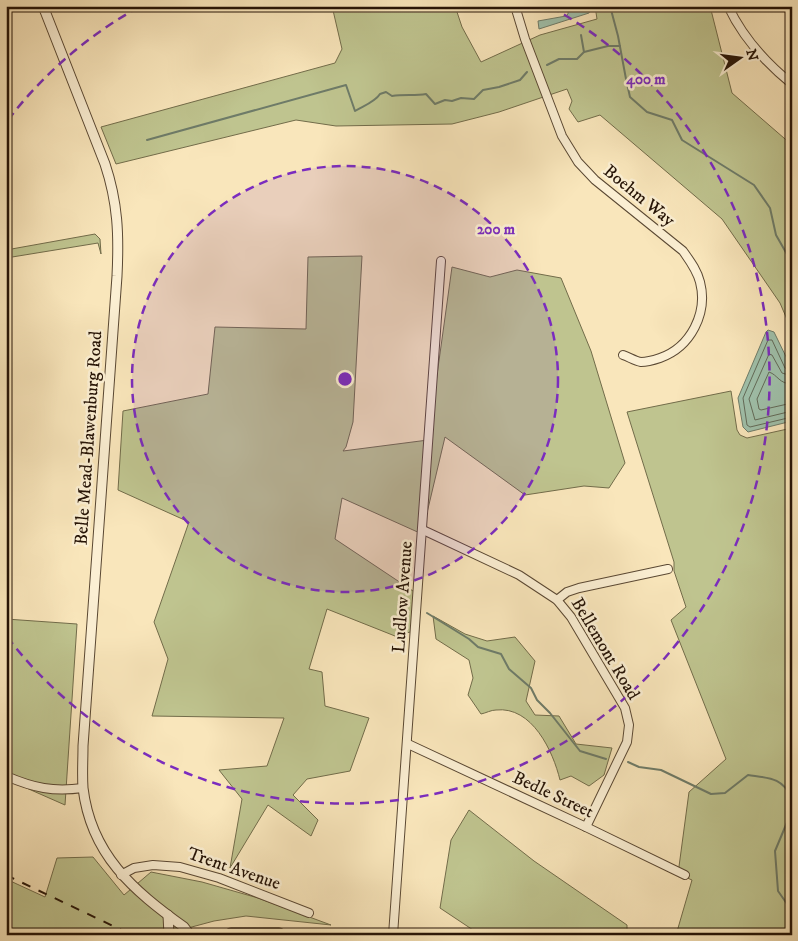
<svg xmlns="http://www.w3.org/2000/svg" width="798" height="941" font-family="'IM FELL DW Pica',serif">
  <rect width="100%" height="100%" fill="#f9e6bb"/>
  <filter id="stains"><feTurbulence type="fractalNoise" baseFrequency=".004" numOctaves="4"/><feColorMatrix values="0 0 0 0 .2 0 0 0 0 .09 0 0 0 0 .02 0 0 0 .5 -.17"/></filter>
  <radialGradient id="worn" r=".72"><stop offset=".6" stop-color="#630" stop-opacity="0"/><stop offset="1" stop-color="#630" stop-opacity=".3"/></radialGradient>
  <g fill="#bfc48f" stroke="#726c4a">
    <path d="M332,6H455L462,27L481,62L540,35L597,19L595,6H710L732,93L792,145V331L780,303L722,219L600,115L578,122L569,109L572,101L567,89L499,112L452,124L336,126L296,120L116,164L101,127L335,63L342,49Z"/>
    <path d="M95,234L100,239L101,254L98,243L6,258V250Z"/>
    <path d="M362,256L353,422L346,447L343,451L428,440L452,267L490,277L517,270L561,278L591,351L625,463L609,488L584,486L525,495L445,437L422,534L342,498L335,539L416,593L414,631L395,636L327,609L309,669L322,672L325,706L369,718L350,771L307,779L293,795L318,820L311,836L268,805L230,868L242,799L219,770L267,766L284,718L152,716L168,659L154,622L189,522L118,490L123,411L208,394L215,327L306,329L308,257Z"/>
    <path d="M731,391L737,430L740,435L747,438L792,428V935H676L692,880L678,874L689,792L726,759L671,620L686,607L674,571V562L627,412Z"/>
    <path d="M433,616L465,634L487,641L515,637L535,661L526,701L535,715L559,716L576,744L612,748L604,775L589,786L571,776L560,780C553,751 532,706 496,710C491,710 486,713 481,714L468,695L473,678L469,660L436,639Z"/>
    <path d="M6,619L77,624L65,805L6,779Z"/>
    <path d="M469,810L534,861L627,925V935H542L538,932L479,934L440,908L451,840Z"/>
    <path d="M93,857L124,895L151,872L202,882L258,898L331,925L246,916L214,921L162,935H6V879L45,897L57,858Z"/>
  </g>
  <g fill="#9fc0aa" stroke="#6e7b68">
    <path d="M568,6H589L590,11L589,13L539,29L538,21L566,16L568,14Z"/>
    <path d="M768,330L774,332L792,369V421L748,432L743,427L738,398L766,332Z"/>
  </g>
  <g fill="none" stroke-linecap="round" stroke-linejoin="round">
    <g stroke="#626a58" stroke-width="1">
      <path d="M792,370L785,368L772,340H768L743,398L747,425L750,427L792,417"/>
      <path d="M792,376L782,373L772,355L769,354L749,399L755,420L792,411"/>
      <path d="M792,384C779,384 778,375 769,372L757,399L759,409L761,410L792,403"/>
    </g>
    <g stroke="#6e7b68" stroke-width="2">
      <path d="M610,6L618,36L626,79L630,97L647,112L672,120L682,140L754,185L770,208L776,235L792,263"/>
      <path d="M581,35L584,52"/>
      <path d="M547,65L559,59H577L584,52L608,46H620"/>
      <path d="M147,140L346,85L355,111C363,106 375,102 380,94L386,92L392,96C404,94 415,96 426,94L435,104L445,100L452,101L461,98L474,99L483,90L499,87L520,80L527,72"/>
      <path d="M427,613L469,639L478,647L501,654L509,669L531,688L537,700L550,713L580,751L606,759"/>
      <path d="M628,762L639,767L661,770L711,794L725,793L748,775C769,778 782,777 792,798"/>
      <path d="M792,816L788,820L775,851L778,891L792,911"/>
    </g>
    <g stroke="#5a4833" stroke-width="10">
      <g id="minor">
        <path d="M515,6L525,39L562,136L578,162L595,180L683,251C690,261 697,270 700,282C708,313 691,347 660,358C654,360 648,362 641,362C635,361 629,357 623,355"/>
        <path d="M728,6C742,36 766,63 792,84"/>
        <path d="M423,530L519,575L557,600L571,617L625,708L629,725L627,742L586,827"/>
        <path d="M557,600L567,592L579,588L668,569"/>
        <path d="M408,744L586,827L685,875"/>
        <path d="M6,776C34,788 53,792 83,788"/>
        <path d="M121,875L134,868L153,865L180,867L219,878L309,913"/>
        <path d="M393,935L441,261"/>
      </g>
    </g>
    <g stroke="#5a4833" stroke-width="11">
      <g id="tertiary">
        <path d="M43,6L105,164C118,203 119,235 117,276L83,746C83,760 82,774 83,788C91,855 133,890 184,927L190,935"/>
        <path d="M168,915L169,935"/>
      </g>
    </g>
    <g stroke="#251306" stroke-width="15">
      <path id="trunk" d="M231,935H279"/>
    </g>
    <use href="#minor" stroke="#fbefd3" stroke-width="8"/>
    <use href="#tertiary" stroke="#fbefd3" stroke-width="9"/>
    <use href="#trunk" stroke="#f9e6bb" stroke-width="12"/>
    <path stroke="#251306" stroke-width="2" stroke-dasharray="9 9" stroke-linecap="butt" d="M6,875L132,935"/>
  </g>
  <circle cx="345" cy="379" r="213" fill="#7b2cbf" fill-opacity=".12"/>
  <g fill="none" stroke="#7b2cbf" stroke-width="2.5" stroke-dasharray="9 6">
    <circle cx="345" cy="379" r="213"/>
    <path d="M8 120A425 425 0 0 1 139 7M551 7A425 425 0 1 1 8 638"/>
  </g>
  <g text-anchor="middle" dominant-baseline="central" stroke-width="5" stroke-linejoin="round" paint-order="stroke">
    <g font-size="18" fill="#251306" stroke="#fbefd3">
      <text transform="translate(639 196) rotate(39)">Boehm Way</text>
      <text transform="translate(89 438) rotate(-86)">Belle Mead-Blawenburg Road</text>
      <text transform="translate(403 597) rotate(-86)">Ludlow Avenue</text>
      <text transform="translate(605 649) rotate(59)">Bellemont Road</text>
      <text transform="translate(553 795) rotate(25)">Bedle Street</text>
      <text transform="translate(234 869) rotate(19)">Trent Avenue</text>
    </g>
  </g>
  <circle cx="345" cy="379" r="8" fill="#7b2cbf" stroke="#fbefd3" stroke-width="2.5"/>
  <g font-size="15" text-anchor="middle" font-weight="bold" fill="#7b2cbf" stroke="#fbefd3" stroke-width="5" stroke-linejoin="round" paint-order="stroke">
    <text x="646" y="84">400 m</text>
    <text x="496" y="234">200 m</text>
  </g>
  <rect width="798" height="941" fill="none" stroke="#f9e6bb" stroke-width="25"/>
  <rect x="8" y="8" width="783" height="926" fill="none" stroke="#251306" stroke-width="2.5"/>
  <rect x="12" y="12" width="773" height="916" fill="none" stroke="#251306"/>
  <g transform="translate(740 58) rotate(76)" stroke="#fbefd3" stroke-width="4" paint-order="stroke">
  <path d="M0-4L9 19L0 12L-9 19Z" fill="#251306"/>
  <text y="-8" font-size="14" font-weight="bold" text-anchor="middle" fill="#251306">N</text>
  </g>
  <rect width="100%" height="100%" filter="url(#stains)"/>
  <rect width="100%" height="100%" fill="url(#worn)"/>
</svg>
